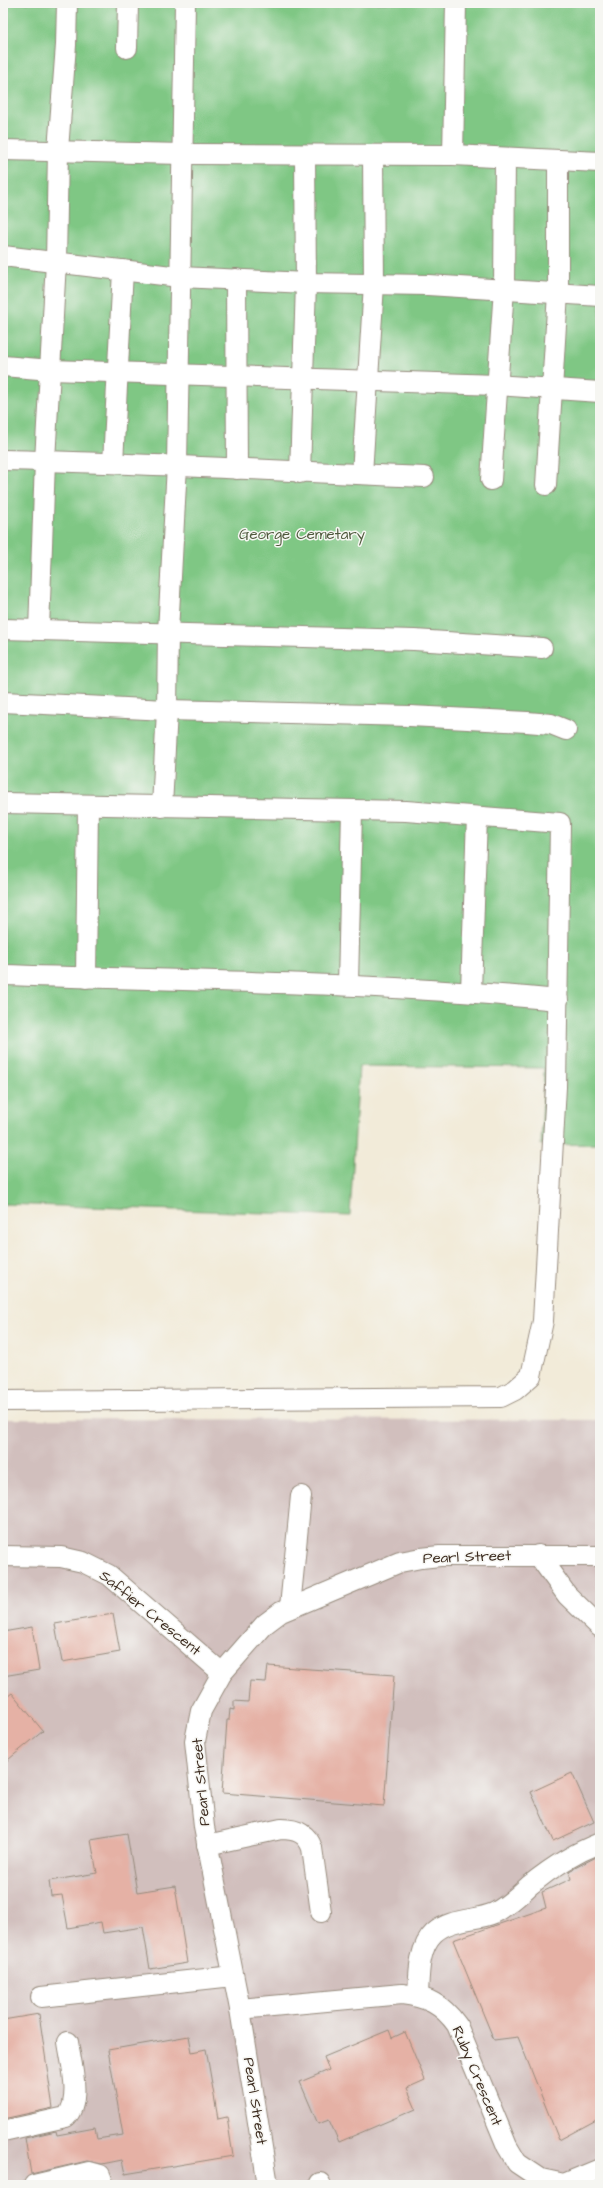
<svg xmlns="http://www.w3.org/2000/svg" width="603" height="2188" font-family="'Architects Daughter',sans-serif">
  <rect width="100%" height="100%" fill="#f6f6f2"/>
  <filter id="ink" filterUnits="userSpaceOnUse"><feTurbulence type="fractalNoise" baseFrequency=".025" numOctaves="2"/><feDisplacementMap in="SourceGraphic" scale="8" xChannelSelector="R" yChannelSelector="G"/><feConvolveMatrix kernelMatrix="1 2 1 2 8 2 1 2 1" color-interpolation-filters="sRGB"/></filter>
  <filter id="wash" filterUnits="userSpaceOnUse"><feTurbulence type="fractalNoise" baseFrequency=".012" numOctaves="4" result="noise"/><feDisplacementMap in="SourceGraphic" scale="16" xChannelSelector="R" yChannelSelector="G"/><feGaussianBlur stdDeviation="0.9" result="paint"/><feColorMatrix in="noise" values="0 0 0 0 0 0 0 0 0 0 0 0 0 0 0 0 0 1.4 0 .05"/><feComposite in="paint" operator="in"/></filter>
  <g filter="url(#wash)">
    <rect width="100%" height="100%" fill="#f2ebd9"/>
    <path fill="#d1bfbd" d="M3,1419L600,1420V2185H3Z"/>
    <path fill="#7fc784" stroke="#5d7851" d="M3,3H600V1144L541,1145L544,1068L359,1066L350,1216L3,1204Z"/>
    <g id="blocks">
      <g fill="#e5b1a5">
        <path d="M113,1614L120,1652L62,1662L55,1624Z"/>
        <path d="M32,1627L39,1670L3,1676V1632Z"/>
        <path d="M268,1666L394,1675L384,1806L222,1793L227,1720H229L230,1709L234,1710V1701L248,1702L250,1681L266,1682Z"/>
        <path d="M12,1693L43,1731L3,1764V1700Z"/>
        <path d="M572,1773L594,1822L553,1841L531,1792Z"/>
        <path d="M127,1834L137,1892L175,1886L187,1963L150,1969L143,1927L103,1933L101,1922L68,1928L62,1895L51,1896L49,1881L97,1873L91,1840Z"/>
        <path d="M600,1855V2118L559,2140L518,2037L494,2040L453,1940L546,1908L542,1892L571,1879L569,1871Z"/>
        <path d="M39,2014L53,2108L3,2119V2020Z"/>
        <path d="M389,2030L392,2038L405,2032L425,2080L407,2088L416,2109L339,2142L329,2120L318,2124L300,2082L329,2070L324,2057Z"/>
        <path d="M189,2036L192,2052L206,2049L218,2119L227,2117L233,2156L125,2174L122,2160L102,2164L87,2161L31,2174L25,2138L56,2131L57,2135L95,2128L97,2139L123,2135L108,2050Z"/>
      </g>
    </g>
  </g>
  <g filter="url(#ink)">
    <use href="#blocks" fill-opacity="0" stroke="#968a7c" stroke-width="1"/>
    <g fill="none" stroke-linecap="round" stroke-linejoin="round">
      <g stroke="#968a7c" stroke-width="22">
        <g id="minor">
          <path d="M127,48L128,3"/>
          <path d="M3,150L183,154L453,155L600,162"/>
          <path d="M453,155L456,3"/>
          <path d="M3,256L180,277L306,283L428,285L600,296"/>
          <path d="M236,279L237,469"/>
          <path d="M3,366L51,370L497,385L600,392"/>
          <path d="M3,460C143,463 283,471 424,477"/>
          <path d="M113,463L123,270"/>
          <path d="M300,473L306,283L305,155"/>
          <path d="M362,474L374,284L373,155"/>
          <path d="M491,480L504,288L505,158"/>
          <path d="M546,485L558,293V160"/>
          <path d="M3,629L414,640L542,648"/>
          <path d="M39,630L45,461L56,262L58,150L66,45L67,3"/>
          <path d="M3,702L167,710L410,716L527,722L551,724L566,730"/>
          <path d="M3,803L406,811L560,823L556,1087L543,1321L531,1376L515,1390L501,1397L3,1401"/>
          <path d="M162,807L167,710L168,632L177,465L185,3"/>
          <path d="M3,975C188,981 373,982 558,1000"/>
          <path d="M86,978L88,805"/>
          <path d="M348,984L352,810"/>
          <path d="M471,991L477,817"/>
          <path d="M538,1555L567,1595L600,1627"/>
          <path d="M3,1556L61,1557L83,1562L109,1575L222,1673"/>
          <path d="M290,1607L301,1496"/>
          <path d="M207,1845L281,1829C296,1829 307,1833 312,1848L321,1912"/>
          <path d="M418,1996C419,1976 418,1948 434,1933C450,1918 475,1921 494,1913C508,1906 519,1895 530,1885C551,1868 574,1853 600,1843"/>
          <path d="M41,1997L233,1976"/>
          <path d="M240,2009L402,1994C427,1997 442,2004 457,2025L507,2146L517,2163L541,2179L564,2184L600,2169"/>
          <path d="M3,2131L66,2117C82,2101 71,2063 68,2042"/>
          <path d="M320,2183V2185"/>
          <path d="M34,2185L89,2172L100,2175L104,2185"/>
          <path d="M268,2185L240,2009L204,1827L195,1741L201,1711L222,1673L265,1624L281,1612L400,1562L421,1558L440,1556H600"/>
        </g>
      </g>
      <use href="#minor" stroke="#fff" stroke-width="20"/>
    </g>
  </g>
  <g text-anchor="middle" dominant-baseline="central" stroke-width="3" stroke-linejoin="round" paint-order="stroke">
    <g font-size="15" fill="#4f593d" stroke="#f6f6f2">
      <text x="302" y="534">George Cemetary</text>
    </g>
    <g font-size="15" fill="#3b2a1e" stroke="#f6f6f2">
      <text transform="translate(467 1557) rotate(-2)">Pearl Street</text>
      <text transform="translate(150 1613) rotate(39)">Saffier Crescent</text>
      <text transform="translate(201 1782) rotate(-95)">Pearl Street</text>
      <text transform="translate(477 2076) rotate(67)">Ruby Crescent</text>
      <text transform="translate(255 2101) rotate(81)">Pearl Street</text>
    </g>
  </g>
  <rect width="603" height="2188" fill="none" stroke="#f6f6f2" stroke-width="16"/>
</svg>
